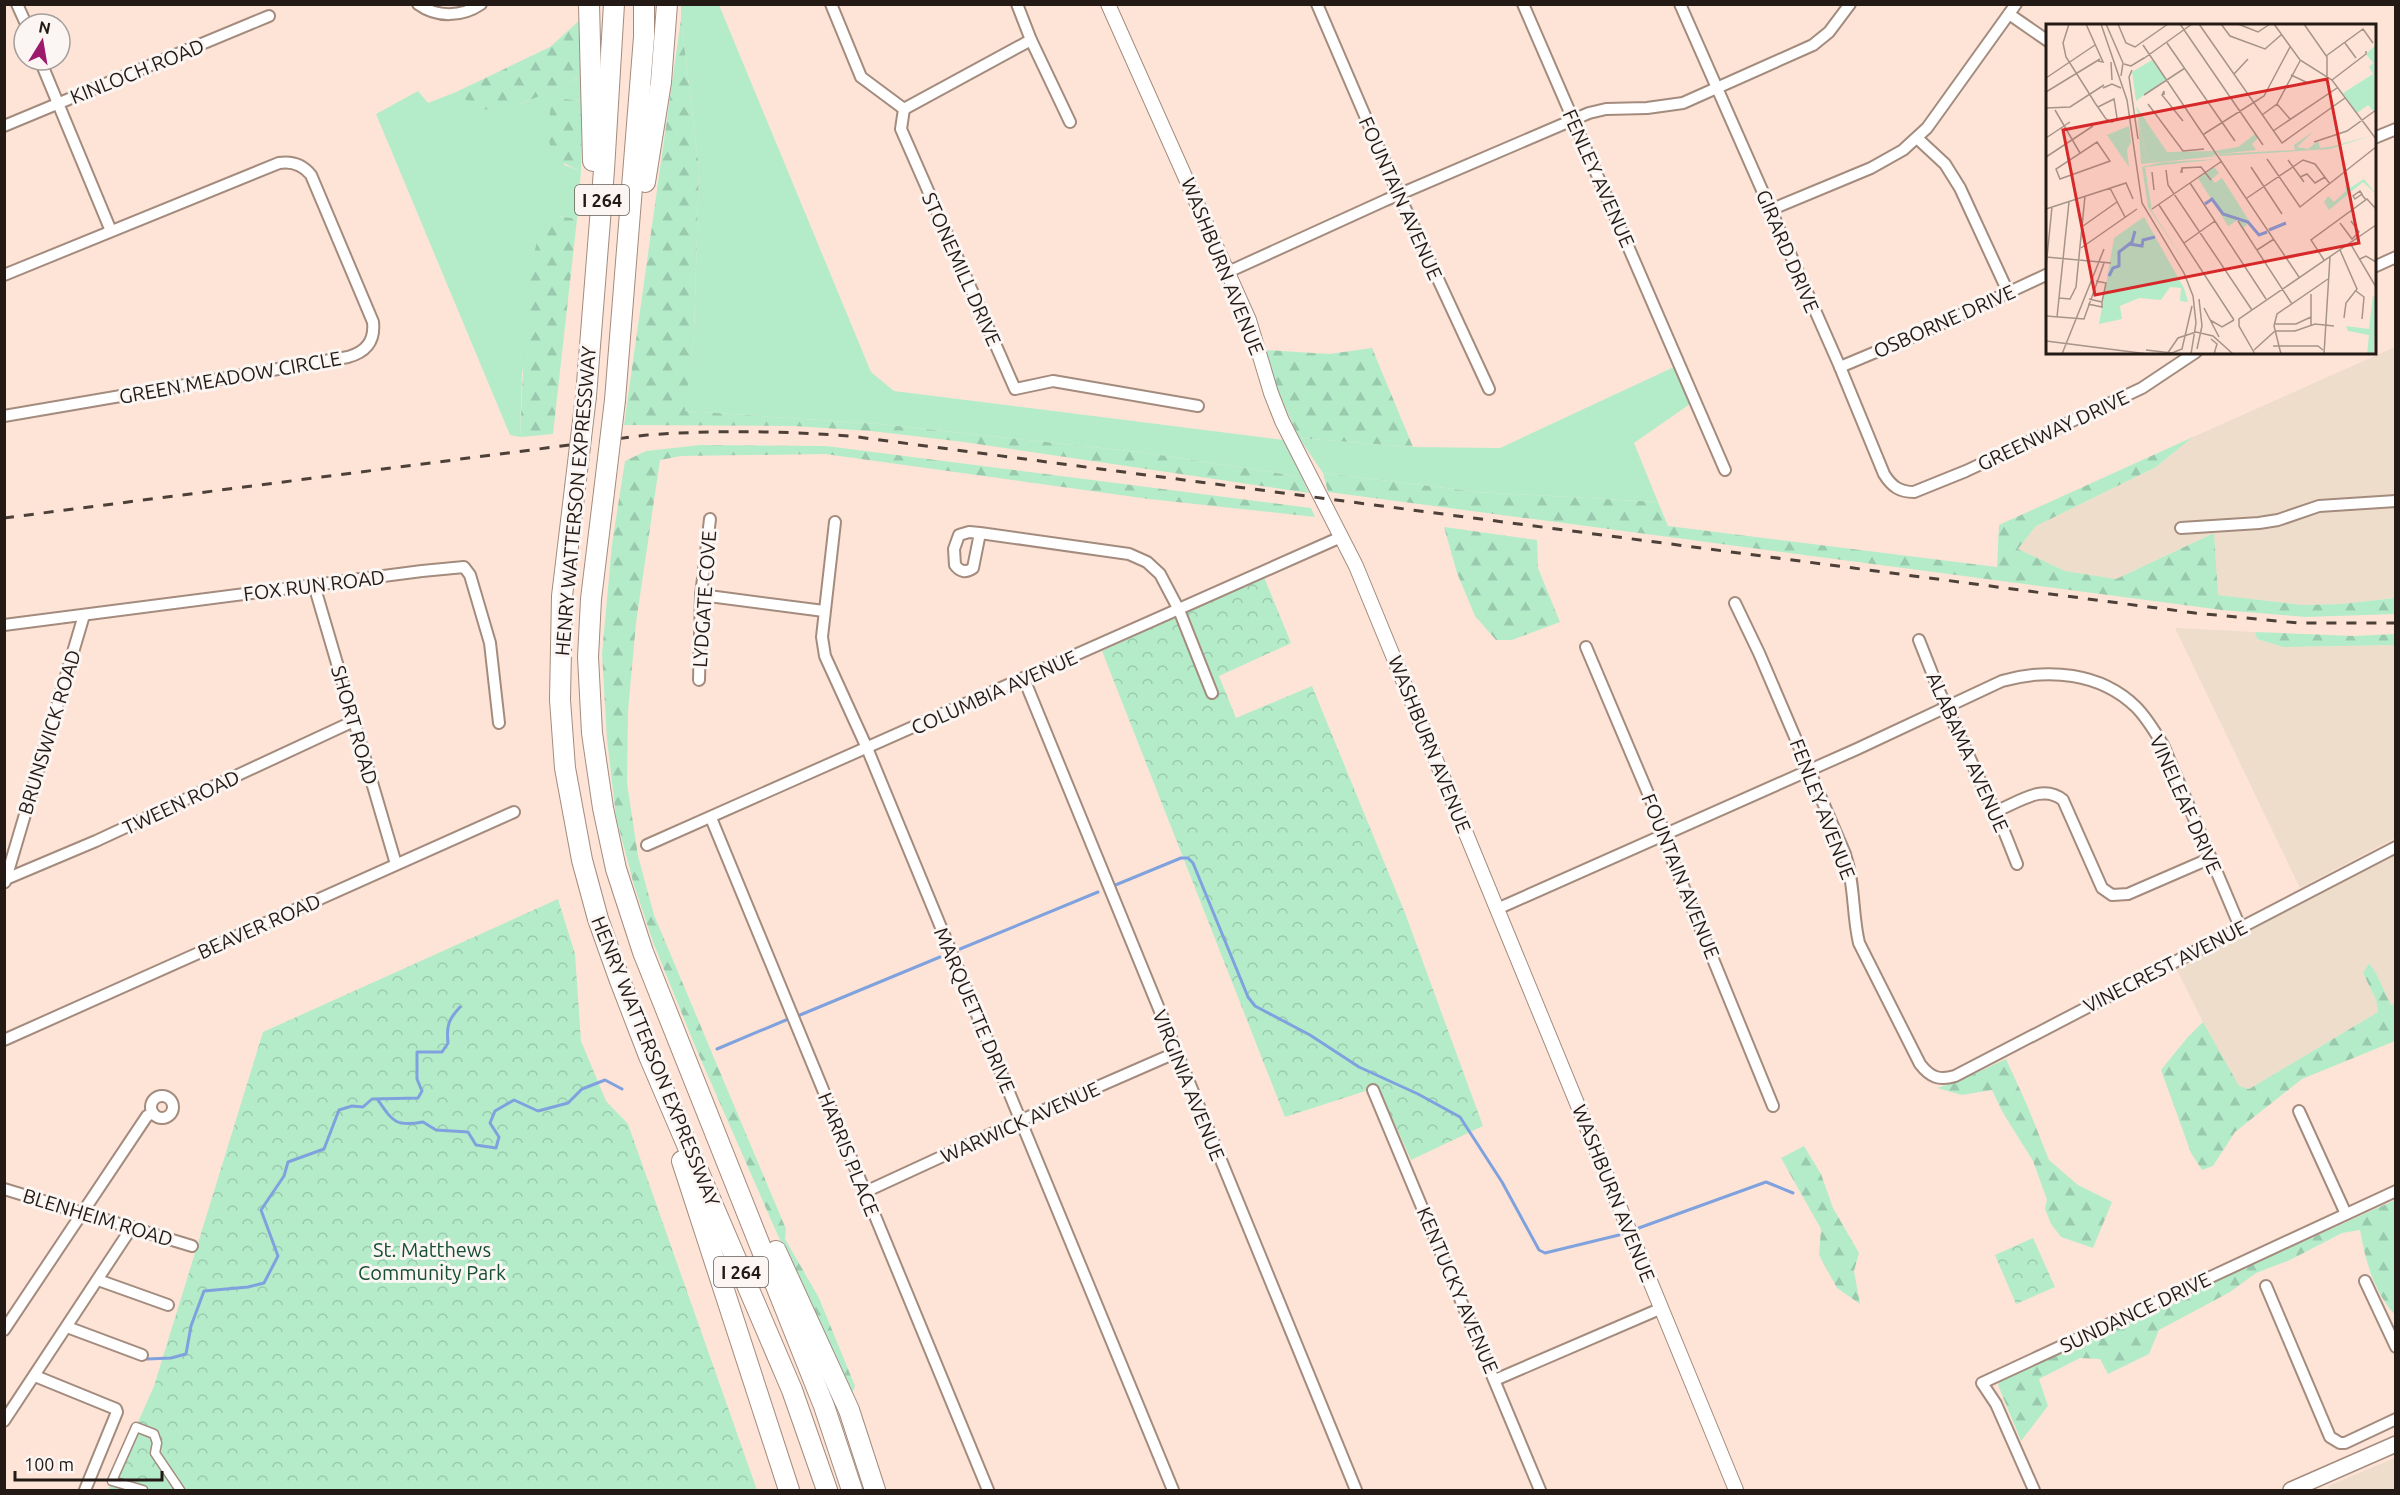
<svg xmlns="http://www.w3.org/2000/svg" width="2400" height="1495" font-family="Ubuntu,sans-serif">
  <defs>
    <pattern id="forest-firs" width="22" height="20" patternUnits="userSpaceOnUse" patternTransform="scale(1.5)"><rect width="22" height="20" fill="#b4ecca"/><path d="M5 1l3.5 6h-7zM16 11l3.5 6h-7z" fill="#9acaad"/></pattern>
    <pattern id="park-crowns" width="20" height="18" patternUnits="userSpaceOnUse" patternTransform="scale(1.5)"><rect width="20" height="18" fill="#b4ecca"/><path d="M2 6a3 3 0 1 1 6 0M12 15a3 3 0 1 1 6 0" fill="none" stroke="#9acaad"/></pattern>
  </defs>
  <rect width="100%" height="100%" fill="#fee4d6"/>
  <g fill="#eeddcb">
    <path d="M2395,347V598L2341,604L2302,605L2217,595L2214,533L2116,579L2065,571L2018,549L2036,526L2156,467L2193,437Z"/>
    <path d="M2175,628L2255,632L2257,639L2283,647L2395,645V838L2300,888Z"/>
    <path d="M2395,852V1003L2391,1005L2376,973L2369,963L2363,973L2376,1000L2378,1012L2249,1089L2239,1087L2203,1022L2175,966Z"/>
    <path d="M2395,1458V1490H2330L2328,1486Z"/>
  </g>
  <g fill="#b4ecca">
    <path d="M681,5H719L871,372L894,391L1284,440L1302,477L1147,453L879,424L684,411L694,334L699,168L681,19Z"/>
    <path d="M582,76V101L566,99L564,165L581,171L577,219L558,216L522,373L520,437L510,435L376,114L418,91L428,103L456,92L477,107L523,103Z"/>
    <path d="M1676,366L1690,404L1634,443L1658,502L1478,492L1323,473L1299,438L1413,447L1500,448Z"/>
  </g>
  <g fill="url(#forest-firs)">
    <path d="M581,19L582,76C556,87 507,117 479,108C471,105 463,97 456,92L550,47Z"/>
    <path d="M681,19L699,168L694,334L685,411L879,424L1147,453L1302,477L1309,493L964,442L871,431L794,426L624,425Z"/>
    <path d="M566,99L582,101L581,171C543,157 547,140 551,103Z"/>
    <path d="M558,216L577,219L553,434L520,437L527,280L537,242Z"/>
    <path d="M1372,348L1413,447L1299,438L1274,382L1265,350L1329,354Z"/>
    <path d="M2193,437L2156,467L2036,526L2018,549L2065,571L2116,579L2214,533L2218,595L2302,605L2341,604L2395,598V614L2306,617L2222,610L1328,492L1323,473L1478,492L1658,502L1668,526L1997,567L1999,525Z"/>
    <path d="M700,445L826,446L1311,508L1315,517L1149,499L825,454L681,456L660,460L636,623L628,711L627,783L638,856L654,915L786,1229L785,1239L819,1298L855,1386L852,1394L775,1229L695,1046L653,942L634,885L616,817L607,739L602,654L612,544L625,461L646,451Z"/>
    <path d="M1444,527L1537,540L1538,568L1560,622L1512,640H1496L1475,616L1457,573Z"/>
    <path d="M2255,632L2354,636L2395,634V645L2283,647L2257,639Z"/>
    <path d="M2369,963L2376,973L2391,1005L2395,1003V1041L2302,1079L2235,1132L2213,1166L2202,1170L2191,1153L2161,1070L2187,1038L2203,1022L2239,1086L2249,1089L2378,1012L2376,1000L2363,973Z"/>
    <path d="M2006,1059L2027,1105L2049,1160L2078,1185L2112,1202L2093,1248L2061,1237L2051,1224L2045,1209L2047,1200L2033,1161L2003,1113L1992,1090L1962,1095L1937,1088L1961,1080Z"/>
    <path d="M1804,1146L1821,1174L1833,1208L1859,1253L1854,1271L1860,1304L1837,1288L1819,1255L1821,1229L1781,1158Z"/>
    <path d="M2395,1200V1315C2374,1292 2365,1260 2360,1230L2342,1233L2290,1260L2256,1273L2230,1292L2159,1330L2149,1354L2108,1374L2100,1359L2080,1358L2039,1379L2048,1406L2021,1441L1998,1385L2002,1378Z"/>
  </g>
  <g fill="url(#park-crowns)">
    <path d="M1264,577L1291,643L1219,676L1236,718L1312,686L1405,913L1483,1126L1411,1160L1378,1087L1285,1117L1102,651Z"/>
    <path d="M558,899L575,954L581,1041L606,1101L628,1124L757,1490H108L154,1386L263,1032Z"/>
    <path d="M2033,1238L2055,1287L2016,1304L1995,1255Z"/>
  </g>
  <g fill="none" stroke-linecap="round" stroke-linejoin="round">
    <g stroke="#7fa2df" stroke-width="3">
      <path d="M1113,886L1181,858H1188L1193,863L1248,997L1255,1006L1310,1035L1359,1067L1418,1094L1460,1117L1502,1182L1539,1250L1545,1253L1619,1235"/>
      <path d="M960,949L1098,892"/>
      <path d="M800,1015L940,957"/>
      <path d="M717,1049L786,1020"/>
      <path d="M378,1100C393,1122 396,1127 423,1122L436,1130L468,1132L476,1145L496,1148L499,1137L490,1123L495,1111L514,1100L538,1111L568,1103L582,1089L605,1080L622,1089"/>
      <path d="M1636,1229L1766,1182L1793,1193"/>
      <path d="M147,1359L171,1358L186,1354L191,1326L204,1291L248,1287L264,1283L278,1256L261,1210L284,1176L288,1162L324,1149L339,1110L352,1106L363,1107L372,1099L418,1098L422,1091L417,1079V1052H442L448,1043C446,1025 449,1019 460,1007"/>
    </g>
    <g stroke="#a38b7e" stroke-width="11">
      <path id="pedestrian" d="M143,1490L112,1481L136,1427L154,1434L157,1443L155,1453L180,1490"/>
    </g>
    <g stroke="#a38b7e" stroke-width="14">
      <g id="minor">
        <path d="M17,4L26,24"/>
        <path d="M418,4C437,18 462,17 481,4"/>
        <path d="M831,4L861,77L904,109"/>
        <path d="M1017,4L1031,40L1070,122"/>
        <path d="M1317,4L1399,195L1489,389"/>
        <path d="M1523,4L1725,470"/>
        <path d="M1680,4L1840,367L1884,474C1892,487 1900,492 1914,492L1966,471L2142,388L2196,352"/>
        <path d="M2009,14L2048,41"/>
        <path d="M40,60L111,231"/>
        <path d="M904,109L901,129L1015,389L1053,381L1198,406"/>
        <path d="M904,109L1031,40"/>
        <path d="M4,126L269,16"/>
        <path d="M1917,138L1945,164L1960,188L2008,292"/>
        <path d="M2374,138L2396,129"/>
        <path d="M1770,210L1871,168L1903,150L1927,128L2016,4"/>
        <path d="M2374,267L2396,257"/>
        <path d="M1228,272L1386,200L1589,113L1606,109L1647,108L1683,103L1813,45L1829,32L1850,4"/>
        <path d="M4,275L279,163C292,161 303,165 311,175L373,322C375,341 366,352 348,357L4,416"/>
        <path d="M1840,367L1926,331L2048,274"/>
        <path d="M835,522L822,637L825,656L867,748L1173,1490"/>
        <path d="M2181,528L2259,523L2278,520L2319,506L2396,501"/>
        <path d="M980,533L973,568C966,573 960,572 955,565L954,549L959,535L969,532L980,533L1129,554L1147,562L1160,574L1179,610L1212,693"/>
        <path d="M314,585L396,864"/>
        <path d="M701,595L824,611"/>
        <path d="M1735,603L1759,653L1845,854C1855,884 1852,914 1859,943L1920,1064C1930,1077 1939,1081 1955,1076L2396,847"/>
        <path d="M4,625L422,571L464,567L470,575L490,643L499,723"/>
        <path d="M1919,640L1940,693L1988,798L1996,811L2017,864"/>
        <path d="M1586,647L1661,824L1666,844L1773,1106"/>
        <path d="M1024,679L1356,1490"/>
        <path d="M699,680L701,595L710,519"/>
        <path d="M1996,811C2018,803 2042,783 2063,800L2102,888L2112,895L2128,894L2211,858"/>
        <path d="M711,818L988,1490"/>
        <path d="M647,845L1341,537"/>
        <path d="M6,879L96,841L354,721"/>
        <path d="M5,882L84,615"/>
        <path d="M1497,909L1857,749L2002,681C2048,668 2100,672 2136,707C2147,718 2155,732 2163,745L2240,927"/>
        <path d="M4,1040L514,812"/>
        <path d="M1373,1090L1540,1490"/>
        <circle cx="162" cy="1107" r="11"/>
        <path d="M2299,1111L2346,1214"/>
        <path d="M4,1189L192,1246"/>
        <path d="M865,1192L1008,1126L1175,1053"/>
        <path d="M98,1280L168,1305"/>
        <path d="M2365,1281L2396,1347"/>
        <path d="M2266,1286L2330,1437L2340,1443H2345L2396,1419"/>
        <path d="M67,1327L142,1355"/>
        <path d="M4,1330L147,1116L153,1113"/>
        <path d="M35,1376L116,1409L117,1412L85,1490"/>
        <path d="M1495,1380L1662,1308"/>
        <path d="M4,1421L132,1227"/>
        <path d="M2034,1490L1996,1404L1982,1383L2396,1191"/>
      </g>
    </g>
    <g stroke="#a38b7e" stroke-width="16">
      <path id="tertiary" d="M1108,4L1249,320L1271,393L1282,421L1356,566L1736,1490"/>
    </g>
    <g stroke="#a38b7e" stroke-width="18">
      <path id="secondary" d="M2291,1490L2396,1444"/>
    </g>
    <g stroke="#a38b7e" stroke-width="22">
      <g id="motorway">
        <path d="M589,4L593,161"/>
        <path d="M645,182L661,82L667,4"/>
        <path d="M586,396L604,170L614,4"/>
        <path d="M615,400L644,37V4"/>
        <path d="M575,488L562,596L560,700L565,768L582,860L598,919L619,978L649,1056L792,1390L827,1490"/>
        <path d="M604,492L591,599L588,657L592,733L603,808L616,869L643,952L824,1406L852,1490"/>
        <path d="M682,1161L789,1490"/>
        <path d="M776,1251L849,1410L875,1490"/>
      </g>
    </g>
    <use href="#pedestrian" stroke="#fff" stroke-width="8"/>
    <use href="#minor" stroke="#fff" stroke-width="10"/>
    <use href="#tertiary" stroke="#fff" stroke-width="14"/>
    <use href="#secondary" stroke="#fff" stroke-width="15"/>
    <use href="#motorway" stroke="#fff" stroke-width="20"/>
    <path stroke="#4c4039" stroke-width="3" stroke-dasharray="10 10" stroke-linecap="butt" d="M4,518L647,435C715,430 782,431 850,436L2195,613L2298,623H2396"/>
    <g stroke="#a38b7e" stroke-width="22" stroke-linecap="butt">
      <g id="motorway-bridge">
        <path d="M575,488L586,396"/>
        <path d="M604,492L615,400"/>
      </g>
    </g>
    <use href="#motorway-bridge" stroke="#fff" stroke-width="20"/>
  </g>
  <g text-anchor="middle" dominant-baseline="central" stroke-width="6" stroke-linejoin="round" paint-order="stroke">
    <g fill="#fbf6f3" stroke="#645c58" stroke-width="1.5">
      <rect x="575" y="185" width="54" height="30" rx="4.5"/>
      <rect x="714" y="1257" width="54" height="30" rx="4.5"/>
    </g>
    <g font-size="18" font-weight="bold" fill="#231a15">
      <text x="602" y="200">I 264</text>
      <text x="741" y="1272">I 264</text>
    </g>
    <g font-size="20" fill="#231a15" stroke="#fbf6f3">
      <text transform="translate(137 71) rotate(-22)">KINLOCH ROAD</text>
      <text transform="translate(1599 178) rotate(66)">FENLEY AVENUE</text>
      <text transform="translate(1401 198) rotate(66)">FOUNTAIN AVENUE</text>
      <text transform="translate(1788 251) rotate(67)">GIRARD DRIVE</text>
      <text transform="translate(1223 266) rotate(68)">WASHBURN AVENUE</text>
      <text transform="translate(962 269) rotate(66)">STONEMILL DRIVE</text>
      <text transform="translate(1944 321) rotate(-24)">OSBORNE DRIVE</text>
      <text transform="translate(230 377) rotate(-10)">GREEN MEADOW CIRCLE</text>
      <text transform="translate(2053 430) rotate(-25)">GREENWAY DRIVE</text>
      <text transform="translate(575 501) rotate(-85)">HENRY WATTERSON EXPRESSWAY</text>
      <text transform="translate(314 585) rotate(-7)">FOX RUN ROAD</text>
      <text transform="translate(704 599) rotate(-86)">LYDGATE COVE</text>
      <text transform="translate(994 692) rotate(-24)">COLUMBIA AVENUE</text>
      <text transform="translate(355 725) rotate(74)">SHORT ROAD</text>
      <text transform="translate(49 732) rotate(-73)">BRUNSWICK ROAD</text>
      <text transform="translate(1430 744) rotate(68)">WASHBURN AVENUE</text>
      <text transform="translate(1968 752) rotate(66)">ALABAMA AVENUE</text>
      <text transform="translate(181 802) rotate(-25)">TWEEN ROAD</text>
      <text transform="translate(2186 804) rotate(66)">VINELEAF DRIVE</text>
      <text transform="translate(1823 809) rotate(69)">FENLEY AVENUE</text>
      <text transform="translate(1681 876) rotate(68)">FOUNTAIN AVENUE</text>
      <text transform="translate(259 926) rotate(-24)">BEAVER ROAD</text>
      <text transform="translate(2165 966) rotate(-27)">VINECREST AVENUE</text>
      <text transform="translate(975 1010) rotate(67)">MARQUETTE DRIVE</text>
      <text transform="translate(656 1061) rotate(68)">HENRY WATTERSON EXPRESSWAY</text>
      <text transform="translate(1189 1085) rotate(68)">VIRGINIA AVENUE</text>
      <text transform="translate(1020 1122) rotate(-24)">WARWICK AVENUE</text>
      <text transform="translate(849 1154) rotate(68)">HARRIS PLACE</text>
      <text transform="translate(1614 1193) rotate(68)">WASHBURN AVENUE</text>
      <text transform="translate(98 1217) rotate(17)">BLENHEIM ROAD</text>
      <text transform="translate(1458 1290) rotate(67)">KENTUCKY AVENUE</text>
      <text transform="translate(2135 1312) rotate(-25)">SUNDANCE DRIVE</text>
    </g>
    <g font-size="20" fill="#154f32" stroke="#fbf6f3">
      <text x="432" y="1249">St. Matthews<tspan x="432" dy="23">Community Park</tspan></text>
    </g>
  </g>
  <g transform="translate(2046 24)">
    <rect width="330" height="330" fill="#fee4d6"/>
    <path d="M106,36L120,55L90,77L86,48ZM90,82L121,128L168,127L171,131L101,137ZM83,102L85,118L81,126L83,143L61,111ZM209,110L212,114L206,120L210,126L173,130L169,127L192,123Z" fill="#b4ecca"/>
    <path d="M92,94L101,137L153,131L172,132L95,140ZM268,107L251,123L262,125L272,117L274,124L284,123L324,112L284,125L174,132L173,130L249,126L248,121ZM173,135L99,143L106,187L141,241L102,183L96,143L117,138ZM318,155L330,170L317,158L283,186L278,178L282,172L288,178L300,167L299,161L302,165ZM327,271L330,274L328,330H321L323,311L302,307L300,302L323,305Z" fill="#b4ecca"/>
    <path d="M330,21V85L327,87L322,81L311,89L297,69L327,50L323,43L327,39L320,30ZM168,143L173,149L166,155L169,159L176,154L204,198L197,204L192,196L182,202L152,154ZM98,193L138,264L142,278L134,277L135,264L124,263L115,276L93,274L74,282L76,295L53,300L68,214Z" fill="#b4ecca"/>
    <path fill="none" stroke="#7fa2df" stroke-width="3" d="M159,180L166,175L177,190L202,198L213,211L221,208M223,206L240,199M83,220L96,222L97,216L109,213M63,252L67,244L73,242V228L86,218L89,207"/>
    <path fill="none" stroke="#a69389" stroke-width="1.5" d="M23,0L17,19L20,33L41,66L49,79L60,95L66,98L71,94L68,75L52,83M40,0L57,38L52,37M55,0L81,76L96,179L138,249L147,272L150,299L145,330M60,0L77,39L75,52M72,0L80,19L89,23L122,0M134,0L217,121M153,0L236,119L299,74M175,0L184,12L219,25L235,11M192,0L212,8L224,0M228,0L254,36L286,56L330,115M258,0L281,33V52M121,19L189,117M299,19L310,34M97,21L253,253M280,32L317,5L327,19M97,35L146,0M65,38L66,56M78,40L85,42L98,34M86,46L83,53L92,115M188,50L202,35M245,51L262,59M0,54L49,21M286,56L320,30V27M57,64L66,60L75,64M0,68L54,35M98,71L139,44M118,71V67L116,71L137,97M102,80L137,127L158,125M231,80L244,95M0,84L24,83L58,61M9,86L34,129M216,91L231,80L254,37M227,107L291,64M158,110L218,72L244,23M0,114L24,98M51,118L64,137L14,155L10,145ZM268,118L301,107L330,86M0,133L47,102M221,135L254,183L330,123M242,136L258,158M205,143L236,190M136,144L135,148H136V144L155,143L165,156M120,146L122,161L206,286M106,148L108,166M254,153L261,150L269,159L279,153M144,159L220,275M64,164L79,193M316,170L309,175L307,172L314,167L316,170V171L320,176M201,174L257,136L269,140L284,160M113,181L188,296M0,185L80,159L87,175M106,185L176,137M192,197L246,280M294,199L306,215L313,208L305,197M37,202L71,178M138,219L169,197M304,219L330,263M35,224L91,185M211,226L228,215M294,226L311,265L300,279L298,294M0,233L65,239M314,235L320,232L330,238M278,236L265,216L321,175L330,185M0,243L6,183M310,267L318,273L316,295M13,274L24,275L30,263L39,172M43,275L56,278L60,259L50,257M42,280L56,283V278M158,284L173,313M0,292L38,295L58,239M11,293L23,178M164,296L176,303L188,296M228,300H250L265,293M265,301V270M165,315L171,320L168,330M0,317L102,330M227,322H272L277,326M151,325L156,302L153,275M100,326L126,329M208,326L229,307H249L269,300L288,302M126,329L136,325L146,282M16,330L58,225M121,330L132,314L150,308L167,312L187,330M209,330L193,302V295L330,201M235,330L228,302L231,290L282,255M278,330L284,233"/>
    <path fill="#d62828" fill-opacity="0.15" stroke="#d62828" stroke-width="3" d="M281,55L313,219L49,271L17,106Z"/>
    <rect width="330" height="330" fill="none" stroke="#231a15" stroke-width="3"/>
  </g>
  <rect width="2400" height="1495" fill="none" stroke="#231a15" stroke-width="12"/>
  <g transform="translate(42 42) rotate(11)"><circle r="28" fill="#fbf6f3" stroke="#a59e9a" stroke-width="1.5"/>
  <path d="M0-4.5L10 22L0 15L-10 22Z" fill="#9d196c"/>
  <text y="-9" font-size="16" font-weight="bold" text-anchor="middle" fill="#231a15">N</text>
  </g>
  <path d="M15 1471v9h147v-9" fill="none" stroke="#231a15" stroke-width="3"/>
  <text x="24" y="1471" font-size="18" fill="#231a15" stroke="#fbf6f3" stroke-width="4.5" paint-order="stroke">100 m</text>
</svg>
